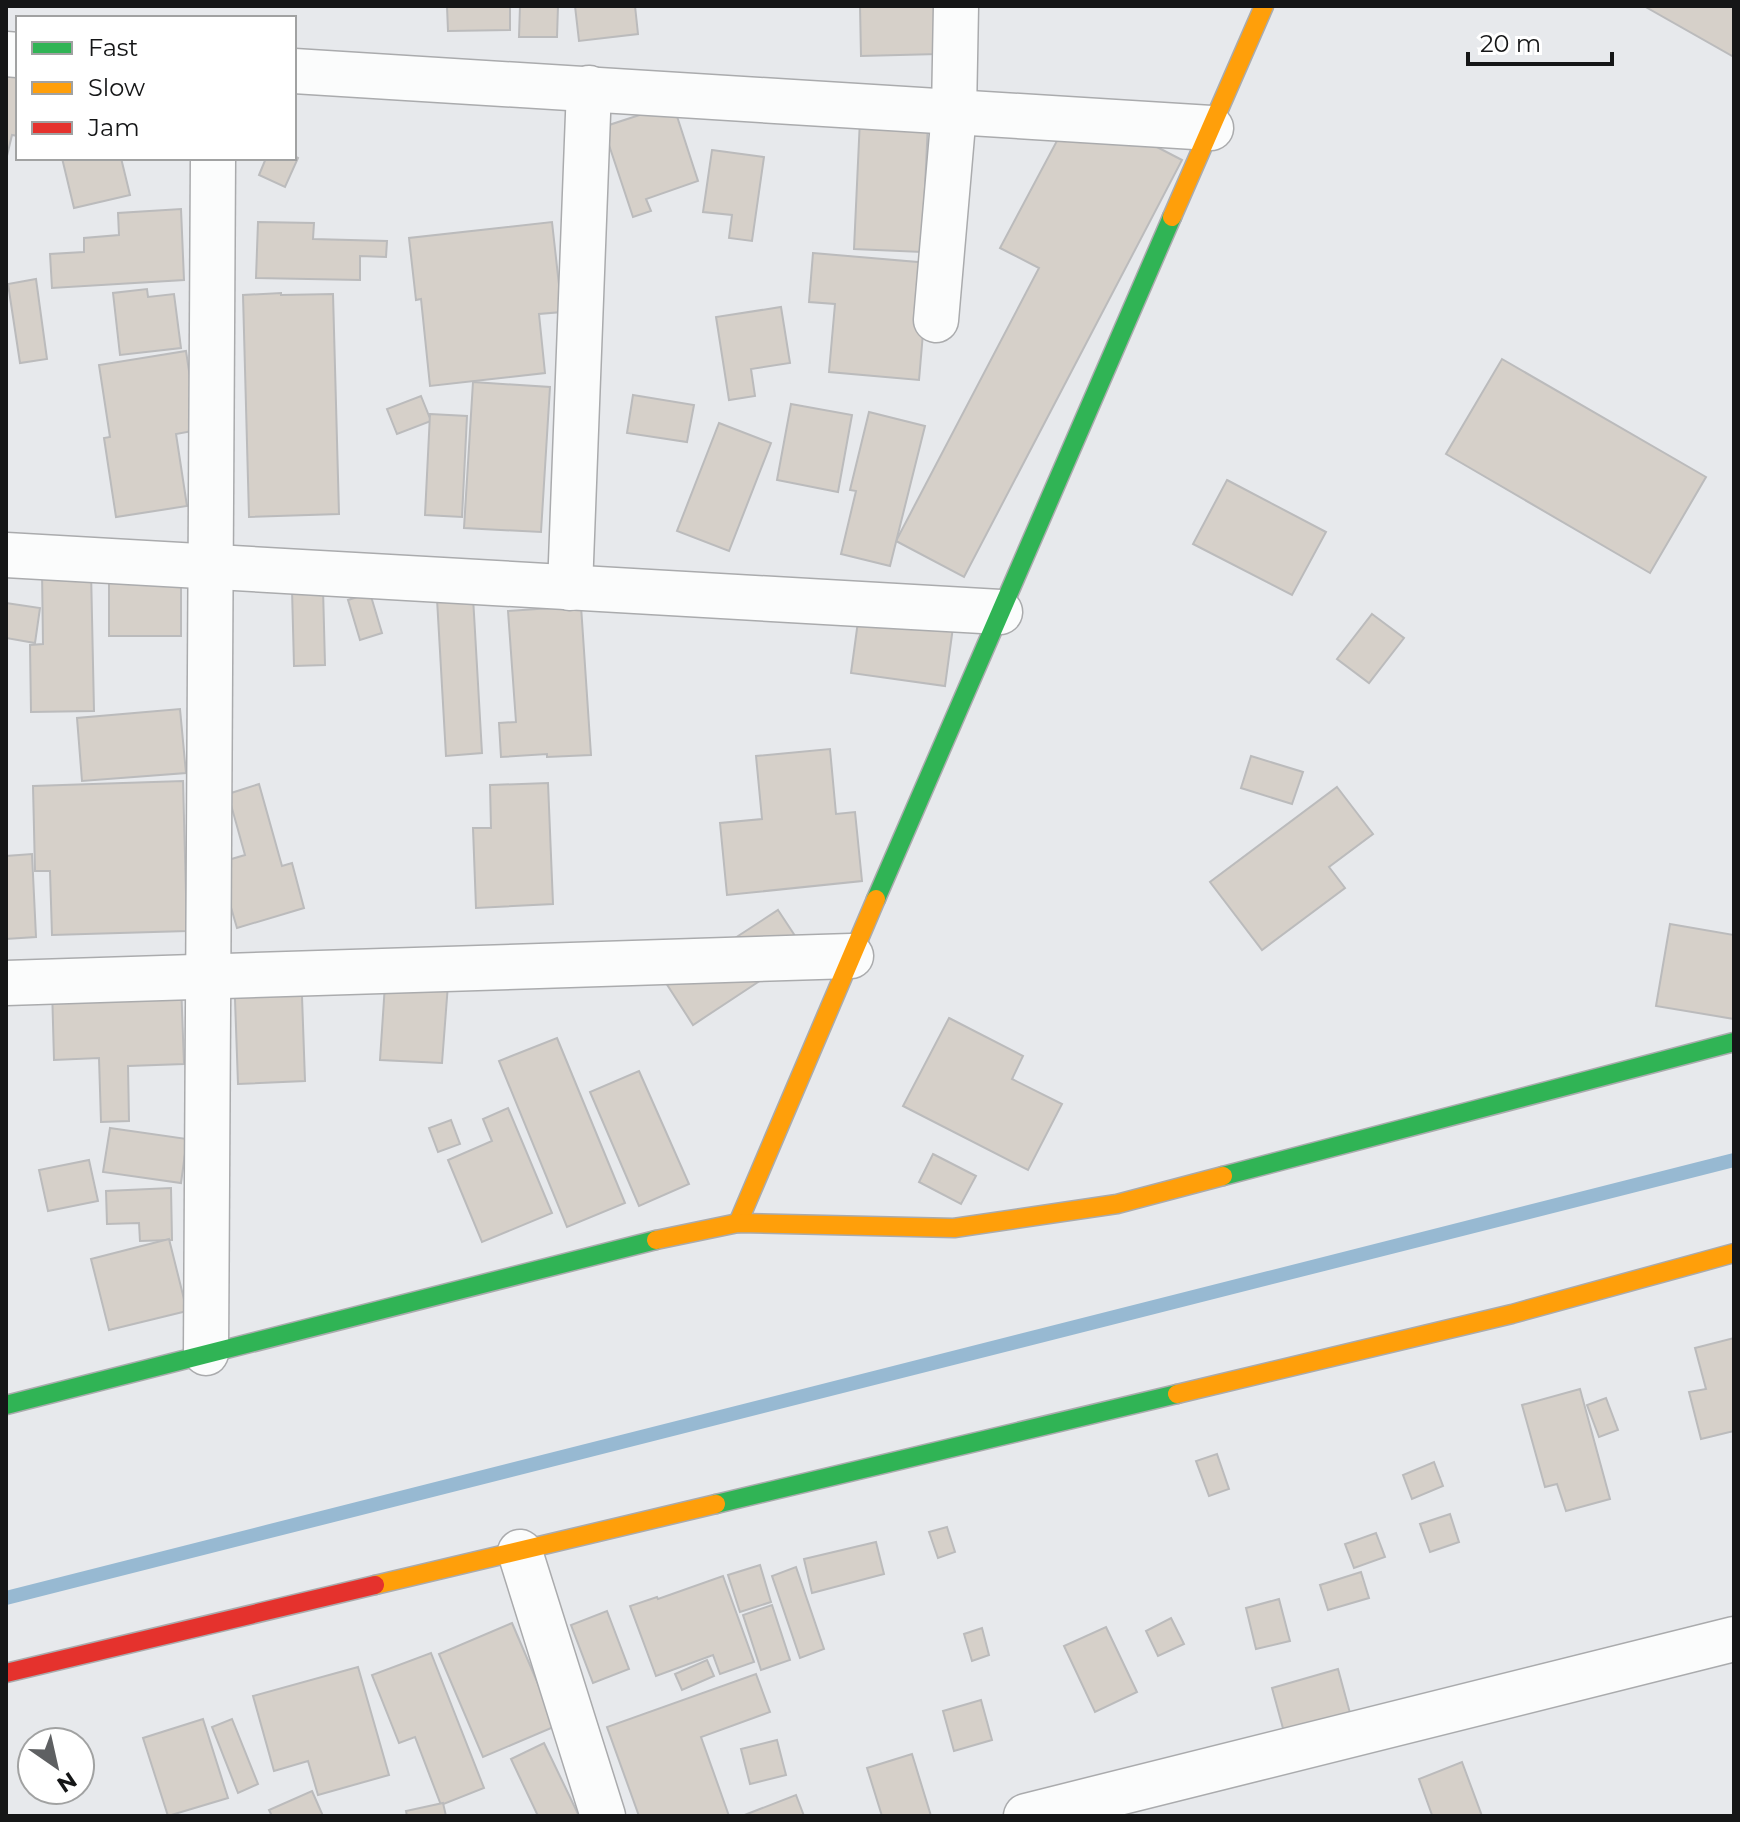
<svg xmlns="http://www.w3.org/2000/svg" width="1740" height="1822" font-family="Montserrat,sans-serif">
  <rect width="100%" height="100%" fill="#e7e9ec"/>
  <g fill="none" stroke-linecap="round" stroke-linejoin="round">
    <path stroke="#97b9d2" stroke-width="14" d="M6,1598L1734,1160"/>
  </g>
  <g fill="#d6d0c9" stroke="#bbbbbc" stroke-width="2">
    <path d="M447,6H510V30L448,31Z"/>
    <path d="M520,6H558L557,37H519Z"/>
    <path d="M575,6H635L638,34L579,41Z"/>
    <path d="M860,6H937L938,54L861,56Z"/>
    <path d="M1644,6H1734V57Z"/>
    <path d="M6,64L18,67V136L12,135L6,160Z"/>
    <path d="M673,104L698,181L646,199L651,211L633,217L603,127Z"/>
    <path d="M1076,105L1182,160L964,577L896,541L1039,268L1000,248Z"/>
    <path d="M860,119L928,123L922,252L854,249Z"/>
    <path d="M712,150L764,157L752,241L729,238L732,215L703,212Z"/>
    <path d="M294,156L298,158L285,187L259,175L266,158H294Z"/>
    <path d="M62,158H121L130,195L74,208Z"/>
    <path d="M181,209L184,280L52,288L50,254L84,252V238L119,235L118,213Z"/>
    <path d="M258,222L314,223L313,239L387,241L386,257L360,256V280L256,278Z"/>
    <path d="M552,222L562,312L539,314L545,373L430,386L421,299L416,300L409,238Z"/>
    <path d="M813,253L929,263L919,380L829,372L835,304L809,302Z"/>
    <path d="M36,279L47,359L20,363L8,284Z"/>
    <path d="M147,289L148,297L174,294L181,348L120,355L113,293Z"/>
    <path d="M281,293V295L333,294L339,514L249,517L243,295Z"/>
    <path d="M781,307L790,363L751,369L755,396L729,400L716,317Z"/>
    <path d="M186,351L198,430L176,434L187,506L116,517L104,438L110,437L99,365Z"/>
    <path d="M1502,359L1706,477L1650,573L1446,454Z"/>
    <path d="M473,382L550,387L541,532L464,528Z"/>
    <path d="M633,395L694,405L687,442L627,433Z"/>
    <path d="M421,396L431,421L397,434L387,409Z"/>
    <path d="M791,404L852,415L838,492L777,480Z"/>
    <path d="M869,412L925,426L890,566L841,554L856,491L850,490Z"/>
    <path d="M430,414L467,416L462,517L425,515Z"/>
    <path d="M719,423L771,443L729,551L677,531Z"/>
    <path d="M1227,480L1326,532L1292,595L1193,544Z"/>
    <path d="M91,570L94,711L31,712L30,645L43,644L42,571Z"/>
    <path d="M181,573V636H109V574Z"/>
    <path d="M323,588L325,665L294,666L292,589Z"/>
    <path d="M370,593L382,633L360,640L348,600Z"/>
    <path d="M473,597L482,753L446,756L437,599Z"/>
    <path d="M6,603L40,608L35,643L6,638Z"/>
    <path d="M581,606L591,755L547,757V754L501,757L499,723L516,722L508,611Z"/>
    <path d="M859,614L953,627L945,686L851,673Z"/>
    <path d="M1372,614L1404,638L1369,683L1337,659Z"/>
    <path d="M180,709L186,773L82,781L77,718Z"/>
    <path d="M830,749L836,814L855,812L862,881L727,895L720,823L762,819L756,756Z"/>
    <path d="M1251,756L1303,772L1292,804L1241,788Z"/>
    <path d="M183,781L187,931L52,935L50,871H35L33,786Z"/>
    <path d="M548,783L553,904L476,908L473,828H491L490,785Z"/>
    <path d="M259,784L282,866L292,863L304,908L237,928L218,863L245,855L228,794Z"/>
    <path d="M1337,787L1373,834L1329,867L1345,888L1262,950L1210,882Z"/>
    <path d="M32,854L36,937L6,939V856Z"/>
    <path d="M778,910L805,951L693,1025L666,983Z"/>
    <path d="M1670,924L1734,935V1019L1656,1006Z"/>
    <path d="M387,954L450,958L442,1063L380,1060Z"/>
    <path d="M301,968L305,1081L238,1084L234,971Z"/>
    <path d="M181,983L184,1064L128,1066L129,1121L101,1122L99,1058L54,1060L52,987Z"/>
    <path d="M949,1018L1023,1056L1012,1079L1062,1104L1028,1170L903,1106Z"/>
    <path d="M557,1038L625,1203L567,1227L499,1061Z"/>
    <path d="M639,1071L689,1184L639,1206L590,1092Z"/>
    <path d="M508,1108L552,1213L482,1242L448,1160L492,1141L483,1119Z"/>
    <path d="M451,1120L460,1144L438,1152L429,1128Z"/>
    <path d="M110,1128L187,1139L181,1183L103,1172Z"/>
    <path d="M933,1154L976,1176L961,1204L919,1182Z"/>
    <path d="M89,1160L98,1201L48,1211L39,1170Z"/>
    <path d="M171,1188L172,1240L140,1241L139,1223L107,1224L106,1191Z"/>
    <path d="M169,1239L187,1311L109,1330L91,1259Z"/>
    <path d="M1734,1338V1431L1701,1439L1689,1392L1706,1389L1695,1348Z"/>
    <path d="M1580,1389L1610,1499L1566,1511L1557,1484L1545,1487L1522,1405Z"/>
    <path d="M1606,1398L1618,1430L1599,1437L1587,1405Z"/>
    <path d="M1217,1454L1229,1489L1209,1496L1196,1461Z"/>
    <path d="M1434,1462L1443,1486L1412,1499L1403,1475Z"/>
    <path d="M1450,1514L1459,1542L1430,1552L1420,1524Z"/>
    <path d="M947,1527L955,1552L938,1558L929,1532Z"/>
    <path d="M1376,1533L1385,1557L1354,1568L1345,1544Z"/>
    <path d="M876,1542L884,1574L812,1593L804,1559Z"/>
    <path d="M760,1565L771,1602L740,1612L728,1575Z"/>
    <path d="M796,1567L824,1649L800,1658L772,1576Z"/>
    <path d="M1361,1572L1369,1598L1328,1610L1320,1585Z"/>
    <path d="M723,1576L754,1662L720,1674L713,1655L656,1676L630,1606L657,1597L658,1599Z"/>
    <path d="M1279,1599L1290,1641L1256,1649L1246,1608Z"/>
    <path d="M772,1605L790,1660L761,1670L743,1615Z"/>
    <path d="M607,1611L629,1669L593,1683L571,1625Z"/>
    <path d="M1171,1618L1184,1644L1158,1656L1146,1631Z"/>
    <path d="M512,1623L556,1726L483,1757L439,1654Z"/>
    <path d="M1106,1627L1137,1692L1095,1712L1064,1646Z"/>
    <path d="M982,1628L989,1655L972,1661L964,1634Z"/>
    <path d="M431,1653L484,1788L441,1805L415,1737L399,1743L372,1675Z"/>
    <path d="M707,1660L714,1676L682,1690L675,1674Z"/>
    <path d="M358,1667L389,1775L318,1795L308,1761L274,1771L253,1696Z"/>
    <path d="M1338,1669L1350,1713L1284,1732L1272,1688Z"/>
    <path d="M756,1674L770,1712L701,1737L729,1816H639L607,1727Z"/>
    <path d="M981,1700L992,1740L954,1751L943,1711Z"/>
    <path d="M203,1719L228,1798L168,1816L143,1738Z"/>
    <path d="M232,1719L258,1784L238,1793L212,1727Z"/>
    <path d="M777,1740L786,1775L750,1784L741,1749Z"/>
    <path d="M544,1743L579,1816H538L511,1759Z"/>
    <path d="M912,1754L931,1816H882L867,1768Z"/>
    <path d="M1462,1762L1482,1816H1430L1432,1815L1419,1779Z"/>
    <path d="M312,1791L323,1816H272L269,1810Z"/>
    <path d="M796,1795L804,1816H742Z"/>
    <path d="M443,1803L446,1816H407L406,1811Z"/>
  </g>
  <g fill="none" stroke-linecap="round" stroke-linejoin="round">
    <g stroke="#aaabad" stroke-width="47">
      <g id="street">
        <path d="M6,54L18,55"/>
        <path d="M294,71L1211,128"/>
        <path d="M936,320L954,112L956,6"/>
        <path d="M6,555L1000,612"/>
        <path d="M570,588L589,88"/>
        <path d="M6,983L851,956"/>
        <path d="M206,1353L213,158"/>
        <path d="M520,1552L603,1816"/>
        <path d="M1026,1816L1734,1639"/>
      </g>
    </g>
    <g stroke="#aaabad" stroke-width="21">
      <g id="fast">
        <path d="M876,899L1172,217"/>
        <path d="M1223,1176L1734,1042"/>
        <path d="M6,1405L656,1240"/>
        <path d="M716,1504L1177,1394"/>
      </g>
    </g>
    <g stroke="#aaabad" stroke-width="21">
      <g id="slow">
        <path d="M1172,217L1264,6"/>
        <path d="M738,1223L876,899"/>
        <path d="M656,1240L738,1223L954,1228L1117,1204L1223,1176"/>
        <path d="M1177,1394L1512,1314L1734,1253"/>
        <path d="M375,1585L716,1504"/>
      </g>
    </g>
    <g stroke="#aaabad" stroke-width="21">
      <path id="jam" d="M6,1673L375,1585"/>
    </g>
    <use href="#street" stroke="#fbfcfc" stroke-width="44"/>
    <use href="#fast" stroke="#30b455" stroke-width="18"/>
    <use href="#slow" stroke="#ff9f0a" stroke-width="18"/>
    <use href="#jam" stroke="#e5322d" stroke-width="18"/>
  </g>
  <rect width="1740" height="1822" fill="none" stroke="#151617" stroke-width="16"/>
  <rect x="16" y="16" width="280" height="144" fill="#ffffff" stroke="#a1a2a2" stroke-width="2"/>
  <rect x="32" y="42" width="40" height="12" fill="#30b455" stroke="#a1a2a2" stroke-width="2"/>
  <text x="88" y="56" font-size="24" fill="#151617">Fast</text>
  <rect x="32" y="82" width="40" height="12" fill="#ff9f0a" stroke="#a1a2a2" stroke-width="2"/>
  <text x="88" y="96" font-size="24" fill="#151617">Slow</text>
  <rect x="32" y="122" width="40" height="12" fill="#e5322d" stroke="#a1a2a2" stroke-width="2"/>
  <text x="88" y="136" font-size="24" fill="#151617">Jam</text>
  <g transform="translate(56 1766) rotate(146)"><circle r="38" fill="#ffffff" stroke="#a1a2a2" stroke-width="2"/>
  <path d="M0-6L14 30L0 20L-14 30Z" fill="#5e6062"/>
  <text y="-12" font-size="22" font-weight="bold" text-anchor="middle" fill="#151617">N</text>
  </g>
  <path d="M1468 52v12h144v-12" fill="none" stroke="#151617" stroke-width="4"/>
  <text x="1480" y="52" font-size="24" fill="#151617" stroke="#ffffff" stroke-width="6" paint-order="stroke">20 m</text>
</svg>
